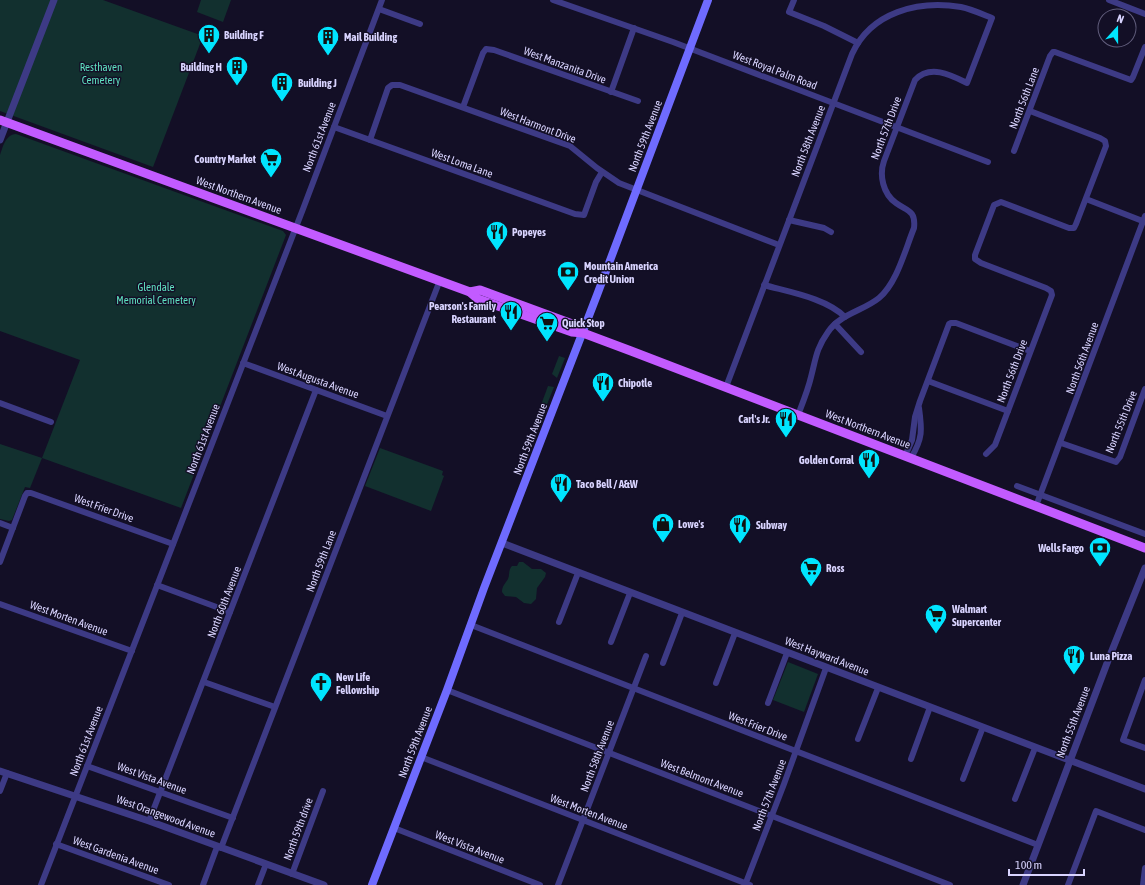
<svg xmlns="http://www.w3.org/2000/svg" width="1145" height="885" font-family="'Asap Condensed',sans-serif">
  <rect width="100%" height="100%" fill="#130f26"/>
  <g fill="#12302f">
    <path d="M0,0H103L203,36L153,167L0,111Z"/>
    <path d="M201,0H231L223,22L197,12Z"/>
    <path d="M16,134L283,231L286,235L181,508L42,458L30,488L25,487L12,520L9,521L0,519V444L42,458L80,360L0,331V155C3,147 5,135 16,134Z"/>
    <path d="M559,356L565,358L557,378L552,374Z"/>
    <path d="M548,386L554,387L546,407L541,405Z"/>
    <path d="M380,448L443,471L442,475L444,476L431,511L365,486Z"/>
    <path d="M519,562H523L532,569H541L546,573L545,577L537,588L536,599L531,604L524,603L516,597L505,596L502,592C502,586 505,584 508,579C510,575 508,570 512,566H517Z"/>
    <path d="M788,662L818,674L804,712L773,700Z"/>
  </g>
  <g fill="none" stroke-linecap="round" stroke-linejoin="round">
    <g stroke="#3d3a85" stroke-width="6">
      <path d="M553,0L673,42L988,162"/>
      <path d="M794,0L789,12L824,26L858,43"/>
      <path d="M1109,0L1145,14"/>
      <path d="M379,9L420,24"/>
      <path d="M611,92L634,28"/>
      <path d="M463,107L483,53L486,49L494,50L638,101"/>
      <path d="M334,127L575,214L584,215L596,182L602,172"/>
      <path d="M370,140L388,88L392,85H400L570,146L597,168L619,183L779,245"/>
      <path d="M1014,151L1050,56L1053,52H1055L1131,80L1133,77L1145,47"/>
      <path d="M1086,199L1145,222"/>
      <path d="M789,220L824,228L831,232"/>
      <path d="M764,285C789,292 826,298 845,317"/>
      <path d="M835,324L861,352"/>
      <path d="M243,363L387,416"/>
      <path d="M928,381L1008,411"/>
      <path d="M726,387L852,54C871,12 918,0 961,7C971,9 982,14 992,18L967,83C951,75 930,64 915,80L884,161C879,175 883,194 896,203C907,211 916,210 914,228C905,250 897,283 879,298C863,311 840,314 828,332C816,349 816,358 811,377C808,390 803,402 798,415"/>
      <path d="M0,403L51,422"/>
      <path d="M1061,443L1116,462L1120,457L1145,389"/>
      <path d="M986,454L995,445L1052,295L1051,291L1046,288L981,263L975,259V255L994,205L1001,202L1069,228H1074L1076,224L1106,146L1105,141L1100,138L1030,111"/>
      <path d="M905,456L912,440L915,417L920,401L949,324L951,323H956L1030,351"/>
      <path d="M911,458C923,438 922,430 919,408"/>
      <path d="M1017,486L1145,534"/>
      <path d="M1036,506L1145,216"/>
      <path d="M0,523L13,528"/>
      <path d="M0,562L25,496L27,493H31L173,544"/>
      <path d="M157,585L230,612"/>
      <path d="M0,604L132,651"/>
      <path d="M559,622L578,573"/>
      <path d="M471,625L1038,845"/>
      <path d="M611,642L630,593"/>
      <path d="M663,663L682,613"/>
      <path d="M1145,680L1123,740L1145,748"/>
      <path d="M204,682L275,707"/>
      <path d="M716,683L735,633"/>
      <path d="M447,690L950,885"/>
      <path d="M768,703L787,653"/>
      <path d="M858,739L878,688"/>
      <path d="M421,757L750,885"/>
      <path d="M911,759L930,707"/>
      <path d="M87,766L233,818"/>
      <path d="M963,779L983,727"/>
      <path d="M0,791L7,773"/>
      <path d="M1015,799L1035,748"/>
      <path d="M149,821L316,390"/>
      <path d="M394,828L540,885"/>
      <path d="M56,844L169,885"/>
      <path d="M221,848L440,280"/>
      <path d="M292,874L323,791"/>
      <path d="M41,885L303,209L382,0"/>
      <path d="M203,885L217,847"/>
      <path d="M258,885L266,864"/>
      <path d="M558,885L646,656"/>
      <path d="M745,885L784,784L826,668"/>
      <path d="M1068,885L1096,811L1145,830"/>
      <path d="M1143,885L1145,868"/>
    </g>
    <g stroke="#3d3a85" stroke-width="7">
      <path d="M0,140L54,0"/>
      <path d="M502,543L1145,789"/>
      <path d="M0,771L149,821L324,885"/>
      <path d="M1023,885L1109,658L1145,568"/>
    </g>
    <path stroke="#6f6bff" stroke-width="8" d="M372,885L447,690L484,588L597,295L708,0"/>
    <g stroke="#c25bff" stroke-width="9">
      <path d="M0,120L470,292L478,299L572,332L583,333L631,351L1145,548"/>
      <path d="M470,292L480,290L575,325L583,333"/>
    </g>
  </g>
  <defs>
    <g id="building-pin" transform="scale(1.15)"><path d="M0 17L-7.5 6A9.5 9.5 0 1 1 7.5 6Z" fill="#00e5ff" stroke="#130f26"/><path d="M-4-6H4V6H1V3H-1V6H-4ZM-2.5-4.3h1.7v1.8h-1.7ZM.8-4.3h1.7v1.8H.8ZM-2.5-1h1.7V.8h-1.7ZM.8-1h1.7V.8H.8Z" fill="#111"/></g>
    <g id="supermarket-pin" transform="scale(1.15)"><path d="M0 17L-7.5 6A9.5 9.5 0 1 1 7.5 6Z" fill="#00e5ff" stroke="#130f26"/><path d="M-6-5.5h2.5l.6 2H6L4.5 2H-2.5L-4.4-4H-6ZM-1.5 3.2a1.3 1.3 0 1 0 .1 0ZM3 3.2a1.3 1.3 0 1 0 .1 0Z" fill="#111"/></g>
    <g id="restaurant-pin" transform="scale(1.15)"><path d="M0 17L-7.5 6A9.5 9.5 0 1 1 7.5 6Z" fill="#00e5ff" stroke="#130f26"/><path d="M-5-6h1v4h1v-4h1v4h1v-4h1v5L-1.5 .5V6h-2V.5L-5-1ZM5-6V6H3V1.5H1.5Q1.5-4 5-6Z" fill="#111"/></g>
    <g id="bank-pin" transform="scale(1.15)"><path d="M0 17L-7.5 6A9.5 9.5 0 1 1 7.5 6Z" fill="#00e5ff" stroke="#130f26"/><path d="M-6-4H6V4H-6ZM0-2.3a2.3 2.3 0 1 0 0 4.6a2.3 2.3 0 1 0 0-4.6Z" fill="#111"/></g>
    <g id="shop-pin" transform="scale(1.15)"><path d="M0 17L-7.5 6A9.5 9.5 0 1 1 7.5 6Z" fill="#00e5ff" stroke="#130f26"/><path d="M-5-2.5h2.3a2.7 3.5 0 0 1 5.4 0H5L5.5 6h-11ZM-1.5-2.5h3a1.5 2.3 0 0 0-3 0Z" fill="#111"/></g>
    <g id="church-pin" transform="scale(1.15)"><path d="M0 17L-7.5 6A9.5 9.5 0 1 1 7.5 6Z" fill="#00e5ff" stroke="#130f26"/><path d="M-1.2-6h2.4v3.5h3.3v2.4h-3.3V6h-2.4V-.1h-3.3v-2.4h3.3Z" fill="#111"/></g>
  </defs>
  <g fill-rule="evenodd">
    <use href="#building-pin" x="209" y="35"/>
    <use href="#building-pin" x="328" y="37"/>
    <use href="#building-pin" x="237" y="67"/>
    <use href="#building-pin" x="282" y="83"/>
    <use href="#supermarket-pin" x="271" y="159"/>
    <use href="#restaurant-pin" x="497" y="232"/>
    <use href="#bank-pin" x="568" y="272"/>
    <use href="#restaurant-pin" x="511" y="312"/>
    <use href="#supermarket-pin" x="547" y="323"/>
    <use href="#restaurant-pin" x="603" y="383"/>
    <use href="#restaurant-pin" x="786" y="419"/>
    <use href="#restaurant-pin" x="869" y="460"/>
    <use href="#restaurant-pin" x="561" y="484"/>
    <use href="#shop-pin" x="663" y="524"/>
    <use href="#restaurant-pin" x="740" y="525"/>
    <use href="#bank-pin" x="1100" y="548"/>
    <use href="#supermarket-pin" x="811" y="568"/>
    <use href="#supermarket-pin" x="936" y="615"/>
    <use href="#restaurant-pin" x="1074" y="656"/>
    <use href="#church-pin" x="321" y="683"/>
  </g>
  <g text-anchor="middle" dominant-baseline="central" stroke-width="3" stroke-linejoin="round" paint-order="stroke">
    <g font-size="11" font-weight="bold" fill="#d9d4ff" stroke="#130f26" text-anchor="start">
      <text x="224" y="35">Building F</text>
      <text x="344" y="37">Mail Building</text>
      <text x="222" y="67" text-anchor="end">Building H</text>
      <text x="298" y="83">Building J</text>
      <text x="256" y="159" text-anchor="end">Country Market</text>
      <text x="512" y="232">Popeyes</text>
      <text x="584" y="266">Mountain America<tspan x="584" dy="13">Credit Union</tspan></text>
      <text x="496" y="306" text-anchor="end">Pearson's Family<tspan x="496" dy="13">Restaurant</tspan></text>
      <text x="562" y="323">Quick Stop</text>
      <text x="618" y="383">Chipotle</text>
      <text x="770" y="419" text-anchor="end">Carl's Jr.</text>
      <text x="854" y="460" text-anchor="end">Golden Corral</text>
      <text x="576" y="484">Taco Bell / A&amp;W</text>
      <text x="678" y="524">Lowe's</text>
      <text x="756" y="525">Subway</text>
      <text x="1084" y="548" text-anchor="end">Wells Fargo</text>
      <text x="826" y="568">Ross</text>
      <text x="952" y="609">Walmart<tspan x="952" dy="13">Supercenter</tspan></text>
      <text x="1090" y="656">Luna Pizza</text>
      <text x="336" y="677">New Life<tspan x="336" dy="13">Fellowship</tspan></text>
    </g>
    <g font-size="11" fill="#d9d4ff" stroke="#130f26">
      <text transform="translate(565 65) rotate(20)">West Manzanita Drive</text>
      <text transform="translate(775 70) rotate(21)">West Royal Palm Road</text>
      <text transform="translate(1024 98) rotate(-69)">North 56th Lane</text>
      <text transform="translate(538 125) rotate(21)">West Harmont Drive</text>
      <text transform="translate(886 128) rotate(-69)">North 57th Drive</text>
      <text transform="translate(645 136) rotate(-69)">North 59th Avenue</text>
      <text transform="translate(319 137) rotate(-69)">North 61st Avenue</text>
      <text transform="translate(808 141) rotate(-69)">North 58th Avenue</text>
      <text transform="translate(462 163) rotate(20)">West Loma Lane</text>
      <text transform="translate(239 195) rotate(20)">West Northern Avenue</text>
      <text transform="translate(1082 358) rotate(-70)">North 56th Avenue</text>
      <text transform="translate(1012 371) rotate(-69)">North 56th Drive</text>
      <text transform="translate(318 380) rotate(20)">West Augusta Avenue</text>
      <text transform="translate(1121 422) rotate(-68)">North 55th Drive</text>
      <text transform="translate(868 429) rotate(21)">West Northern Avenue</text>
      <text transform="translate(203 439) rotate(-69)">North 61st Avenue</text>
      <text transform="translate(530 439) rotate(-69)">North 59th Avenue</text>
      <text transform="translate(104 508) rotate(20)">West Frier Drive</text>
      <text transform="translate(321 561) rotate(-69)">North 59th Lane</text>
      <text transform="translate(224 602) rotate(-69)">North 60th Avenue</text>
      <text transform="translate(69 618) rotate(20)">West Morten Avenue</text>
      <text transform="translate(827 656) rotate(21)">West Hayward Avenue</text>
      <text transform="translate(1073 722) rotate(-69)">North 55th Avenue</text>
      <text transform="translate(758 726) rotate(21)">West Frier Drive</text>
      <text transform="translate(86 741) rotate(-69)">North 61st Avenue</text>
      <text transform="translate(415 742) rotate(-69)">North 59th Avenue</text>
      <text transform="translate(597 756) rotate(-69)">North 58th Avenue</text>
      <text transform="translate(152 778) rotate(20)">West Vista Avenue</text>
      <text transform="translate(702 778) rotate(21)">West Belmont Avenue</text>
      <text transform="translate(769 795) rotate(-69)">North 57th Avenue</text>
      <text transform="translate(589 812) rotate(21)">West Morten Avenue</text>
      <text transform="translate(166 816) rotate(20)">West Orangewood Avenue</text>
      <text transform="translate(298 829) rotate(-70)">North 59th drive</text>
      <text transform="translate(470 847) rotate(21)">West Vista Avenue</text>
      <text transform="translate(116 855) rotate(20)">West Gardenia Avenue</text>
    </g>
    <g font-size="11" fill="#5fe0c0" stroke="#130f26">
      <text x="101" y="67">Resthaven<tspan x="101" dy="13">Cemetery</tspan></text>
      <text x="156" y="287">Glendale<tspan x="156" dy="13">Memorial Cemetery</tspan></text>
    </g>
  </g>
  <g transform="translate(1117 28) rotate(21)"><circle r="19" fill="#130f26" stroke="#625e7d"/>
  <path d="M0-3L7 15L0 10L-7 15Z" fill="#00e5ff"/>
  <text y="-6" font-size="11" font-weight="bold" text-anchor="middle" fill="#d9d4ff">N</text>
  </g>
  <path d="M1009 869v6h75v-6" fill="none" stroke="#d9d4ff" stroke-width="2"/>
  <text x="1015" y="869" font-size="12" fill="#d9d4ff" stroke="#130f26" stroke-width="3" paint-order="stroke">100 m</text>
</svg>
